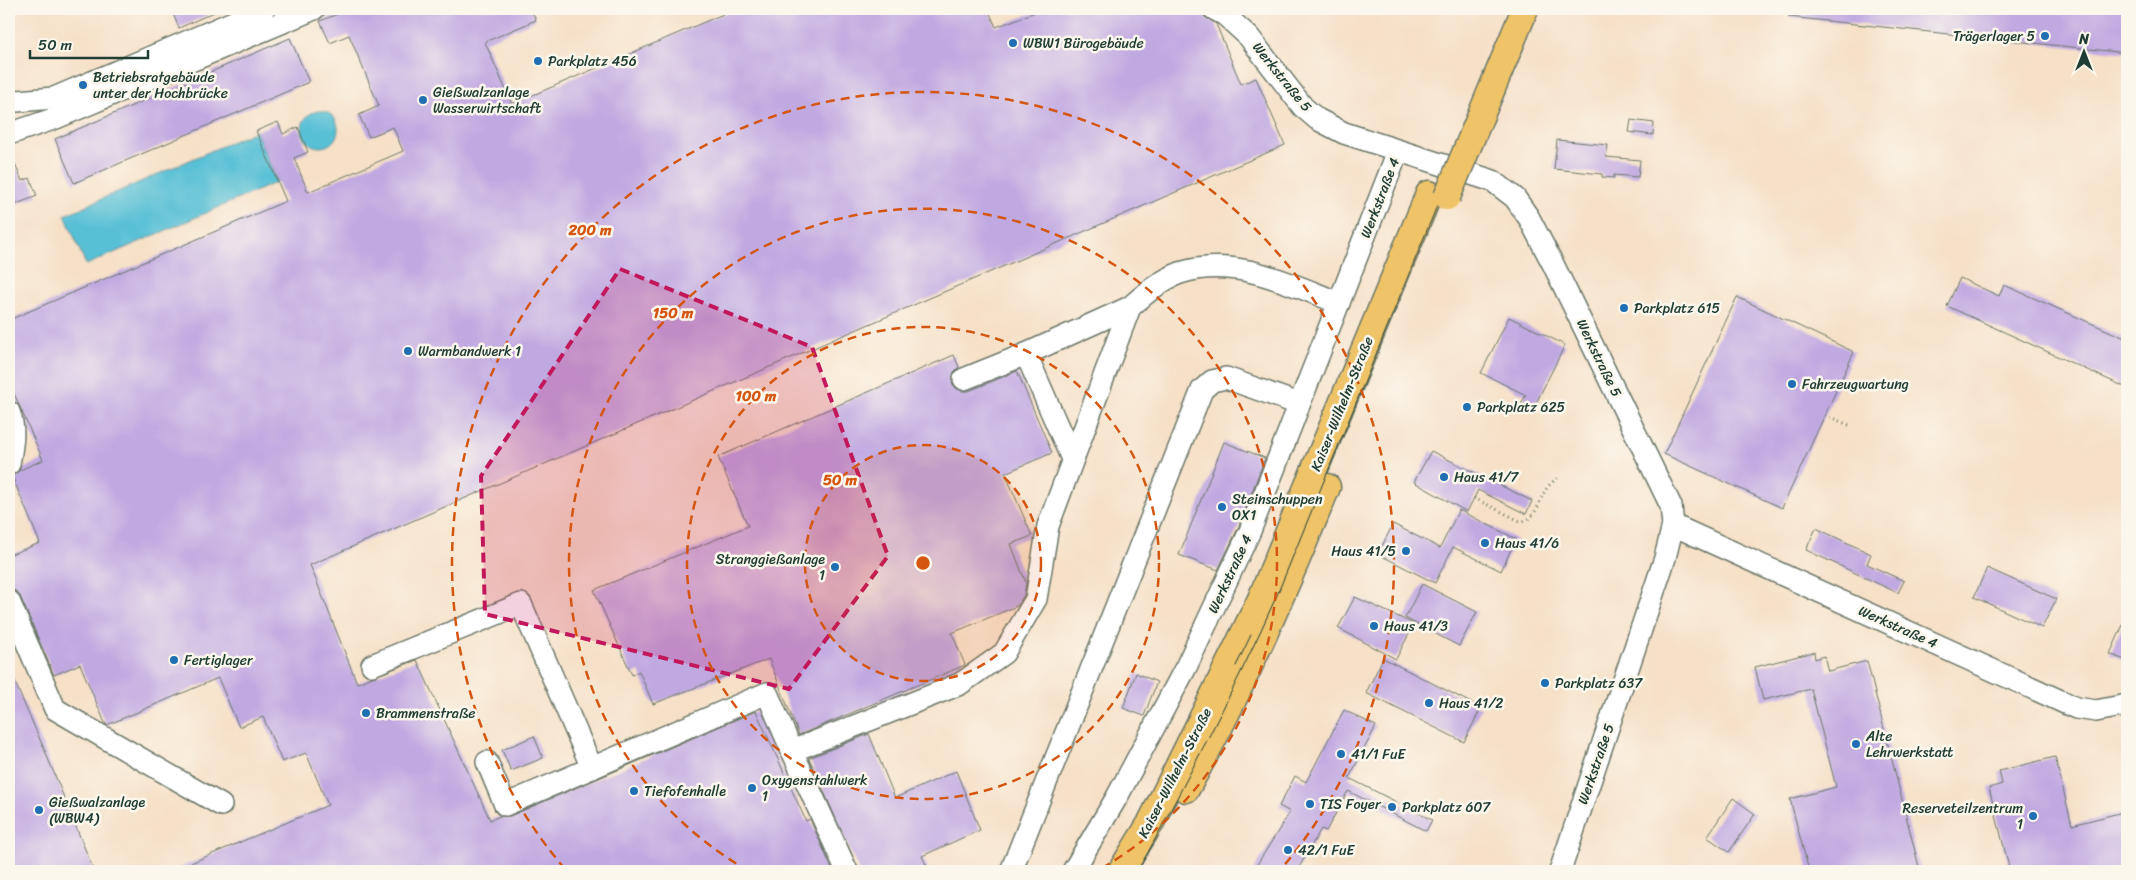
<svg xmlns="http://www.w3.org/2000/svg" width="2136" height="880" font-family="Sriracha,sans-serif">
  <rect width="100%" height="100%" fill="#fbf7ec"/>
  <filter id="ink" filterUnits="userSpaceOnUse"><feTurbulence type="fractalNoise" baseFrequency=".02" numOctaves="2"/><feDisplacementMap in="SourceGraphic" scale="10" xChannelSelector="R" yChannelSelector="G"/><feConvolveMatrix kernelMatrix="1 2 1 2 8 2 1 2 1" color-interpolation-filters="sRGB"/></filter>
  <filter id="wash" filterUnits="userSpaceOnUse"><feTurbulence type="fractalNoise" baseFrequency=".0096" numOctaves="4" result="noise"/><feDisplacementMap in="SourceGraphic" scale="20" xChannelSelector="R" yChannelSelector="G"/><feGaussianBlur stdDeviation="1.12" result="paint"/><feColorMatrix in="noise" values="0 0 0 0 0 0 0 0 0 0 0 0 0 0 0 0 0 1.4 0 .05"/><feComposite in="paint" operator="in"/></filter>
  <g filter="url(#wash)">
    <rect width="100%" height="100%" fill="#f6e0c7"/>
    <g fill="#58c0d5" stroke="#3c7e84">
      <circle cx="320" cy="129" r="18"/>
      <path d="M256,131L277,182L86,265L65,215Z"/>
    </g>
    <g id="blocks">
      <g fill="#c0a8e1">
        <path d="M171,9H221L179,28Z"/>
        <path d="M350,9H531L536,20L485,42L512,104L735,9H988L996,27L1043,9H1202L1204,16L1216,24L1241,84L1256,78L1285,145L310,565L357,683L417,660L490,820L500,816H510L756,711L806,821L810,819L833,871H172L328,805L306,753L282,762L263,717L239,727L218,678L107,725L105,723L80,664L54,675L20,596L9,586V555L40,543L12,476L20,470L43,460L9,382V320L286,201L256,131L278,122L283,134L298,127L308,152L294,158L308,192L403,151L393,127L369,137L359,115L379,106L349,35L330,43L320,21Z"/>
        <path d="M1790,9H2127V53L1789,17Z"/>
        <path d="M290,38L309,82L74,183L55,139Z"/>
        <path d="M1631,120L1654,123L1653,135L1629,132Z"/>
        <path d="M1557,140L1608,145L1606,157L1640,160L1638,177L1614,175V178L1602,177V174L1554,169Z"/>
        <path d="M9,149L22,181L30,178L37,196L9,207Z"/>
        <path d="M1960,278L1999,296L2004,285L2127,339V388L1947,306Z"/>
        <path d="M1737,297L1854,352L1782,508L1664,454Z"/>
        <path d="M1509,317L1565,345L1533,409L1521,404L1526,395L1481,373Z"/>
        <path d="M954,355L959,367L954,372L952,383L956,388L962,391H969L1017,371L1052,453L1005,473L1032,536L1011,544L1026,583L1024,595L1017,606L952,633L965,665L799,735L769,659L653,704L639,671L632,675L594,590L748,526L718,457Z"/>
        <path d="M1224,442L1265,458L1239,526L1218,570L1179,555Z"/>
        <path d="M1431,451L1532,501L1526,514L1478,490L1467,512L1414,482Z"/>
        <path d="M1459,510L1516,539L1501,571L1453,547L1435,583L1378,554L1393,524L1440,548Z"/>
        <path d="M1816,528L1871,554L1867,564L1904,581L1898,593L1806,550Z"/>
        <path d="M1987,568L2056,599L2042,628L1974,597Z"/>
        <path d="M1422,584L1477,612L1459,646L1405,618Z"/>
        <path d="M1355,597L1414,624L1396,659L1338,628Z"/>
        <path d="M2127,616V661L2110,654Z"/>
        <path d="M1814,652L1815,659L1824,656L1828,671L1867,661L1920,871H1809L1790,799L1836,787L1811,689L1763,700L1755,667Z"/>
        <path d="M1383,658L1481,708L1464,742L1366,693Z"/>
        <path d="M9,669L45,751L94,871H9Z"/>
        <path d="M1136,673L1157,682L1144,716L1123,708Z"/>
        <path d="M1344,710L1376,726L1349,778L1432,820L1426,831L1348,791L1326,831L1321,829L1297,871H1253L1290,812L1279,806L1295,776L1306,782Z"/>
        <path d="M869,734L895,798L956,771L980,830L922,856L929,871H859L809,758Z"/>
        <path d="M534,736L543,758L511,771L502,750Z"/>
        <path d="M2055,757L2072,825L2127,811V871H2010L1989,788L2002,784L1999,771Z"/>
        <path d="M1733,798L1755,814L1729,852L1707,837Z"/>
      </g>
    </g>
  </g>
  <g filter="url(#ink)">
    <use href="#blocks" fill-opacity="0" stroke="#6a7667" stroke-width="1"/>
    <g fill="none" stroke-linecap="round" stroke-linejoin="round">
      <g stroke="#6a7667" stroke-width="24">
        <g id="minor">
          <path d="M1214,9L1225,15L1249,37L1303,107L1317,119L1344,133L1493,181L1515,198L1529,218L1553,264L1671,506L1673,525L1665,558L1560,871"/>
          <path d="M9,99L17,101L54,98L264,9"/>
          <path d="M9,134L56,118L314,9"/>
          <path d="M964,379L1026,354"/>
          <path d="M9,412C16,429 12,447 9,464"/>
          <path d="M1072,459L1026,354L1130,307"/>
          <path d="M1673,525L2076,708L2096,711L2127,705"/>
          <path d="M9,601L55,709L221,805"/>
          <path d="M372,665L521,604L592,768"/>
          <path d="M792,751L847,871"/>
          <path d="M487,762L505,805L767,693L792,751L960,684L1004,653L1036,599L1048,526L1130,307C1145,294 1161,280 1180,273C1234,255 1290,284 1339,303"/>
          <path d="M1011,871L1202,390L1212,381L1226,378L1299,404"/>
          <path d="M1073,871L1117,797L1186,667L1250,531L1398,151"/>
        </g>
      </g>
      <g stroke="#6a7667" stroke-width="29">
        <g id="major">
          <path d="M1186,789C1241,692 1284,591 1327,487"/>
          <path d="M1121,871L1150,824L1260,601L1429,194"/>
        </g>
      </g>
      <g stroke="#6a7667" stroke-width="3" stroke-dasharray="1 4" stroke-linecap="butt">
        <path d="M1825,415L1849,425"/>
        <path d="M1474,498L1520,521C1536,521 1538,502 1545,491C1548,485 1554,481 1559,476"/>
      </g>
      <use href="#minor" stroke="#fff" stroke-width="21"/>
      <use href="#major" stroke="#efc469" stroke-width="26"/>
      <g stroke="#1f3d34" stroke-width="1">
        <path d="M1236,666L1251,635"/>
        <path d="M1138,871C1187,780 1235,689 1277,595L1518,9"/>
      </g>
      <g stroke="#6a7667" stroke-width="29" stroke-linecap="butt">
        <path id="major-bridge" d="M1447,197L1525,9"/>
      </g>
      <use href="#major-bridge" stroke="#efc469" stroke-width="26"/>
    </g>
  </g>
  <path fill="#c2185b" fill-opacity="0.2" stroke="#c2185b" stroke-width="4" stroke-dasharray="10 6" stroke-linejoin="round" d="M620,269L812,347L888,556L789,689L485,614L481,476Z"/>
  <circle cx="923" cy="563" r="118" fill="#d45610" fill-opacity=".12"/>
  <g fill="none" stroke="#d45610" stroke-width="2.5" stroke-dasharray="9 6">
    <circle cx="923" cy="563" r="118"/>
    <circle cx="923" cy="563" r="236"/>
    <path d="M749 871A354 354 0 1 1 1097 871"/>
    <path d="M565 869A471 471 0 1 1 1281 869"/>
  </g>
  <g fill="#1f6fb2" stroke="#fbf7ec" stroke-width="2">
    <circle cx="2045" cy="36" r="5"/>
    <circle cx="1013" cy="43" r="5"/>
    <circle cx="538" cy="61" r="5"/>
    <circle cx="83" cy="85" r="5"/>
    <circle cx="423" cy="100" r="5"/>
    <circle cx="1624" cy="308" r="5"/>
    <circle cx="408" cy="351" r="5"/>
    <circle cx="1792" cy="384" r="5"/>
    <circle cx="1467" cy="407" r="5"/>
    <circle cx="1444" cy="477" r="5"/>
    <circle cx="1222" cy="507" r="5"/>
    <circle cx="1485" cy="543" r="5"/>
    <circle cx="1406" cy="551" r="5"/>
    <circle cx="835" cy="567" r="5"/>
    <circle cx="1374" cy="626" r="5"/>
    <circle cx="174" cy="660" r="5"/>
    <circle cx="1545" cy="683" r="5"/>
    <circle cx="1429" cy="703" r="5"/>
    <circle cx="366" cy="713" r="5"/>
    <circle cx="1856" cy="744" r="5"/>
    <circle cx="1341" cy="754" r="5"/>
    <circle cx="752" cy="788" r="5"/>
    <circle cx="634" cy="791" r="5"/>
    <circle cx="1310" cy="804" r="5"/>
    <circle cx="1392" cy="807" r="5"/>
    <circle cx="39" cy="810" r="5"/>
    <circle cx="2033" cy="816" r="5"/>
    <circle cx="1288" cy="850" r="5"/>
  </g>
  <g text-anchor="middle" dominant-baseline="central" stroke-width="5" stroke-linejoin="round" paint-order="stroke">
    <g font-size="14" fill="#1f3d34" stroke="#fbf7ec" text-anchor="start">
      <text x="2035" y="36" text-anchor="end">Trägerlager 5</text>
      <text x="1023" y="43">WBW1 Bürogebäude</text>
      <text x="548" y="61">Parkplatz 456</text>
      <text x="93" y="77">Betriebsratgebäude<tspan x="93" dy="16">unter der Hochbrücke</tspan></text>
      <text x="433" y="92">Gießwalzanlage<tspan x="433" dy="16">Wasserwirtschaft</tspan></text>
      <text x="1634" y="308">Parkplatz 615</text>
      <text x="418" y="351">Warmbandwerk 1</text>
      <text x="1802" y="384">Fahrzeugwartung</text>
      <text x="1477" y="407">Parkplatz 625</text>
      <text x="1454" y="477">Haus 41/7</text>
      <text x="1232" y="499">Steinschuppen<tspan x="1232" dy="16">OX1</tspan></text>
      <text x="1495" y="543">Haus 41/6</text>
      <text x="1396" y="551" text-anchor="end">Haus 41/5</text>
      <text x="825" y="559" text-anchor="end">Stranggießanlage<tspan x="825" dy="16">1</tspan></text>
      <text x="1384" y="626">Haus 41/3</text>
      <text x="184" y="660">Fertiglager</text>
      <text x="1555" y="683">Parkplatz 637</text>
      <text x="1439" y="703">Haus 41/2</text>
      <text x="376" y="713">Brammenstraße</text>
      <text x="1866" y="736">Alte<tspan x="1866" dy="16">Lehrwerkstatt</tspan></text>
      <text x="1351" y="754">41/1 FuE</text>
      <text x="762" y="780">Oxygenstahlwerk<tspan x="762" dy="16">1</tspan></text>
      <text x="644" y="791">Tiefofenhalle</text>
      <text x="49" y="802">Gießwalzanlage<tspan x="49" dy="16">(WBW4)</tspan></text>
      <text x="1320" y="804">TIS Foyer</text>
      <text x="1402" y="807">Parkplatz 607</text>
      <text x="2023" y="808" text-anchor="end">Reserveteilzentrum<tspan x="2023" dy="16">1</tspan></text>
      <text x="1298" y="850">42/1 FuE</text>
    </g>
    <g font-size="14" fill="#1f3d34" stroke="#fbf7ec">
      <text transform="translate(1282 77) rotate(51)">Werkstraße 5</text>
      <text transform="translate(1380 198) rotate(-69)">Werkstraße 4</text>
      <text transform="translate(1599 358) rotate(64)">Werkstraße 5</text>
      <text transform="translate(1342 404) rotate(-68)">Kaiser-Wilhelm-Straße</text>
      <text transform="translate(1230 574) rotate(-65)">Werkstraße 4</text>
      <text transform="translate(1898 627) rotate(24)">Werkstraße 4</text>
      <text transform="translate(1596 764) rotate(-71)">Werkstraße 5</text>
      <text transform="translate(1175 773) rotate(-63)">Kaiser-Wilhelm-Straße</text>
    </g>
  </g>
  <circle cx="923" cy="563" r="8" fill="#d45610" stroke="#fbf7ec" stroke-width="2.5"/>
  <g font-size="15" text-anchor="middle" font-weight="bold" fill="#d45610" stroke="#fbf7ec" stroke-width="5" stroke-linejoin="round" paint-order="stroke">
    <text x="590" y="235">200 m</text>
    <text x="673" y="318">150 m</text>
    <text x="756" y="401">100 m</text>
    <text x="840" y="485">50 m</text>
  </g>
  <rect width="2136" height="880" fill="none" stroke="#fbf7ec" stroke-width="30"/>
  <g transform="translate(2084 52)" stroke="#fbf7ec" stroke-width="4" paint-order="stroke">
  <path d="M0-4L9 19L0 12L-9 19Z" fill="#1f3d34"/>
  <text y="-8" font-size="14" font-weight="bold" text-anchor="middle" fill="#1f3d34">N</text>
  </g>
  <path d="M30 50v8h118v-8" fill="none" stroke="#1f3d34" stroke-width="2.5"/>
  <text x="38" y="50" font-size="15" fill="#1f3d34" stroke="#fbf7ec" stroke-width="4" paint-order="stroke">50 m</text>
</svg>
